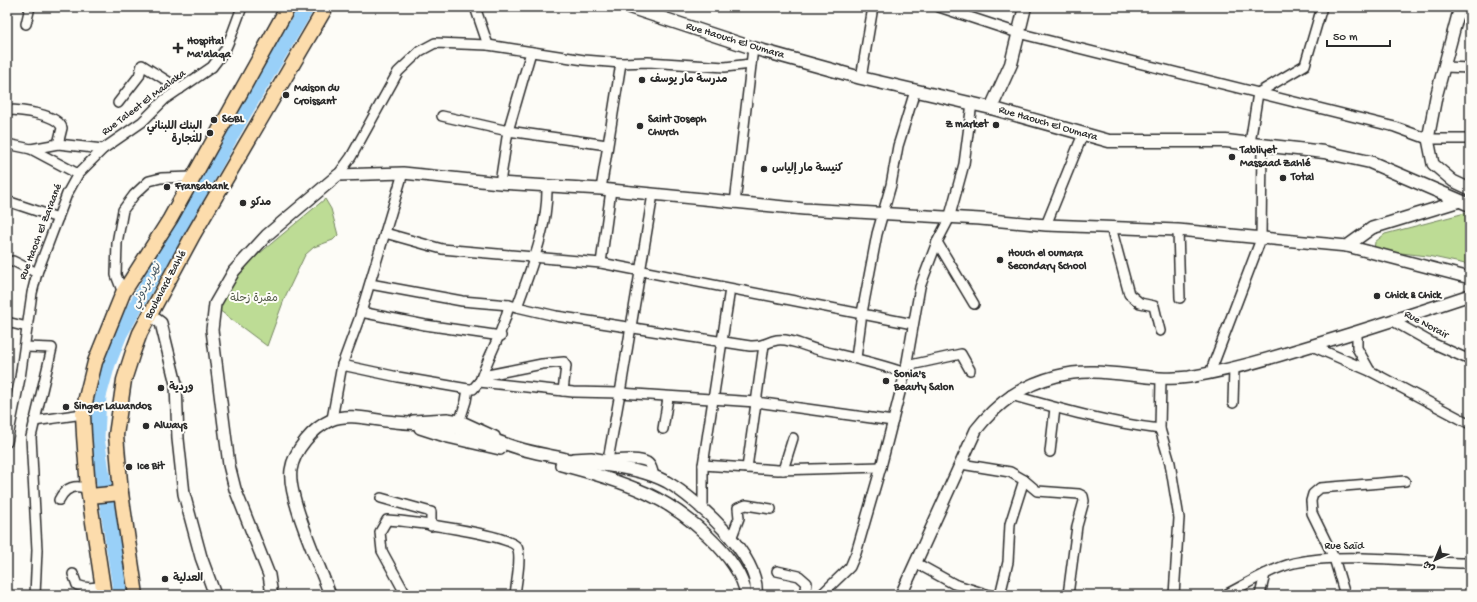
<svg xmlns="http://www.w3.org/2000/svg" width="1477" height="602" font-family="'Gochi Hand','Playpen Sans Arabic',sans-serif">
  <rect width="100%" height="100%" fill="#fdfcf7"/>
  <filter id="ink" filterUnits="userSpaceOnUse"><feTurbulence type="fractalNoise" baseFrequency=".025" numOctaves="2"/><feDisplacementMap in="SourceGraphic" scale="8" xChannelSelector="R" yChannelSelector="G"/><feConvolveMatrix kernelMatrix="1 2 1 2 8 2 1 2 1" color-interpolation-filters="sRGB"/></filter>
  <g filter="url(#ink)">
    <g fill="#bddc95" stroke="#748460">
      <path d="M325,199L331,209L338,235L333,240L314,247L305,255L285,297L267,346L219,310L223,292L236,273Z"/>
      <path d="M1465,213L1470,215V265L1428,256L1374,250L1375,242L1385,234Z"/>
    </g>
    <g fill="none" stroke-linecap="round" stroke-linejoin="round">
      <path stroke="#99d0f8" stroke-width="15" d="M121,595L97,438L99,396L108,364L120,334L240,120L307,7"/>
      <g stroke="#2b2b2b" stroke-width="12">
        <g id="minor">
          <path d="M475,7L488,45"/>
          <path d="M939,7L1018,33L1395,127L1428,139H1470"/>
          <path d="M26,24L30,7"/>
          <path d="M1445,67L1470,68"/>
          <path d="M861,78L873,7"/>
          <path d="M118,103L139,76L142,65L180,89"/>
          <path d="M7,110C20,110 58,114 62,128L58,144"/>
          <path d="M442,116L508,131L607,145"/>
          <path d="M1250,143L1258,93L1305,65L1322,7"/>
          <path d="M7,144L31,149L78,174"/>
          <path d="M31,149L58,144L103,149"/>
          <path d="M338,175L351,157L398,72L420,51L435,43L488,45L584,60L621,63L648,62L725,67L751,64"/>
          <path d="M500,183L508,131L531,52"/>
          <path d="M547,186C548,228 531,268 517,307L556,316L750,346C764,347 766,342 777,340C790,338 806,347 819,350C848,357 877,363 905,373"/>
          <path d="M601,189L621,63"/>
          <path d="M7,201L58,218"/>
          <path d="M735,203L753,48"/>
          <path d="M1046,225L1083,134"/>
          <path d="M1111,227L1129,294L1140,303L1154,306L1160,331"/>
          <path d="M1178,230L1180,298"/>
          <path d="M385,233L442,249L601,263L913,324"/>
          <path d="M937,242L974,304"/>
          <path d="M7,263L13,261L37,273"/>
          <path d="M601,263L611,190"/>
          <path d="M370,284L462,301L509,305L517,307"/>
          <path d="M123,293L116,275L117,243L123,210L134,195L149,181L161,178L192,177"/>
          <path d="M361,312L425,325L501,336"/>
          <path d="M1393,321L1432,343L1470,360"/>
          <path d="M7,322L27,327"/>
          <path d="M1357,332V348L1370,371"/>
          <path d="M1312,346L1370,371L1470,424"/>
          <path d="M25,347L52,348L31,437L37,550L35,595"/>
          <path d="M856,358L862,313L877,234L891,185L898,146L915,91"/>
          <path d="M342,365L398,377L468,389H473L479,382L573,392L620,393L653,194"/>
          <path d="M906,366L961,354L970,370"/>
          <path d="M1210,373L1261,239L1262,144"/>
          <path d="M483,376L542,364L564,362L566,366L563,391"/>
          <path d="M1161,378L1160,429L1170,463L1179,518L1174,595"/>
          <path d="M480,381C489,354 503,333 509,305"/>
          <path d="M1011,395C1060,409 1110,423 1160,429"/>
          <path d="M1233,403L1234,368"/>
          <path d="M332,419L342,365L359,319L403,173"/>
          <path d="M413,420L447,418L460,420L466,401L468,389"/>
          <path d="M460,420L495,436"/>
          <path d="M34,421L83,414"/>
          <path d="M663,429L668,398"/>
          <path d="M7,442L20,378L32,293L37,273L67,194L78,174L103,149L142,122L165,99L212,67L225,50L232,34L242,7"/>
          <path d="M1050,452L1055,408"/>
          <path d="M573,458L591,457L608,460L620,393L756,402L893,421"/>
          <path d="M608,460C619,460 637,457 647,462C652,465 653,472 654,477"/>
          <path d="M961,464L1010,472L1024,480L1037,491L1079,494L1083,496L1084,501L1077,526L1068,595"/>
          <path d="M703,465L778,470L881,467"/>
          <path d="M747,468L764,345"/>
          <path d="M783,470L793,438"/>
          <path d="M381,498L431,512V526"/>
          <path d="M59,500C65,487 76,484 88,489"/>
          <path d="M703,510V465L730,289"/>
          <path d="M731,539L739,518L738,508L746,505L771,509"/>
          <path d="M916,563L954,584L989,595"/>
          <path d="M777,571L799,576L807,583L805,595"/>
          <path d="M73,574L77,585C87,589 93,588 103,586"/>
          <path d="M406,595L382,551L380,532L387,520C405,521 510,534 517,547C522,556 516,584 515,595"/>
          <path d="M821,595L850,567L856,553L881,467L905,373L920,287L937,242L949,219L964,164L972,103"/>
          <path d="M1000,595L1008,562L1010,524L1024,480"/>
          <path d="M1225,595C1247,584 1270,569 1294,563C1347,551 1415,563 1470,563"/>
          <path d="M1260,595L1265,574"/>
          <path d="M1345,595L1334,558L1312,513L1311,501L1313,494L1320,488L1405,481"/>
        </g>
      </g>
      <g stroke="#2b2b2b" stroke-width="14">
        <g id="tertiary">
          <path d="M1460,7L1436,97L1428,139L1433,164L1453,181L1470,189"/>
          <path d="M1347,246L1372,228L1460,201"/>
          <path d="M150,315L161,323L176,384L178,439L184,494L201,557L215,595"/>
          <path d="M420,428L448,437L500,449"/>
          <path d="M561,465C589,472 619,481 646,493C681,509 740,555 746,595"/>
          <path d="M272,595L269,575L235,489L229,465L212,330L215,304L234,271L244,260L267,235L338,175L403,173L500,183L601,189L804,209L980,219L1046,225L1178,230L1347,246L1470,278"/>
          <path d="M330,595C320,566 287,497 291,470C294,450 313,428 331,420C347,413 369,419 386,421C410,424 435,424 459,429C479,433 498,442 518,448C533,453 550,455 566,459C600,467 635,465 667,482C698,500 761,557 756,595"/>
          <path d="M901,595L976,430C998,402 1022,385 1057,376C1101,364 1145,383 1189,377C1226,371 1262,361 1297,350C1355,333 1413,314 1470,295"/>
        </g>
      </g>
      <g stroke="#2b2b2b" stroke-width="15">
        <g id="secondary">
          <path d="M629,7L753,48L861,78L991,108L1109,141H1226L1324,152L1370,162L1470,205"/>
          <path d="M991,108L1011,64L1025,7"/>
        </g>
      </g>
      <g stroke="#2b2b2b" stroke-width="17">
        <g id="trunk">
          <path d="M90,496L121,493"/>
          <path d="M104,595L88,489L84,435L83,414L86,398L95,362L123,293L170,219L288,7"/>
          <path d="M136,595L121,493L116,435L124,380L133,352L140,333L193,235L326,7"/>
        </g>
      </g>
      <use href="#minor" stroke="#fdfcf7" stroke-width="9"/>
      <use href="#tertiary" stroke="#fdfcf7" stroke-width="11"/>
      <use href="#secondary" stroke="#fdfcf7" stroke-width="12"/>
      <use href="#trunk" stroke="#fcdcac" stroke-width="14"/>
    </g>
  </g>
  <g fill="#2b2b2b" stroke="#fdfcf7" stroke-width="1.5">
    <path d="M176 42h4v4h4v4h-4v4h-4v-4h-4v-4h4z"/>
    <circle cx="642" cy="80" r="4"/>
    <circle cx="286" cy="95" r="4"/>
    <circle cx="214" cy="120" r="4"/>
    <circle cx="996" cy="125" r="4"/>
    <circle cx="640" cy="126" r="4"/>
    <circle cx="210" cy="133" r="4"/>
    <circle cx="1232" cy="157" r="4"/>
    <circle cx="764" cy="169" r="4"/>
    <circle cx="1283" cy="178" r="4"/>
    <circle cx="167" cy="187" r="4"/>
    <circle cx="243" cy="203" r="4"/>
    <circle cx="1000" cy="260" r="4"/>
    <circle cx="1377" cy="296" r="4"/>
    <circle cx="886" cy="381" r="4"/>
    <circle cx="161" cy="388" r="4"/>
    <circle cx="66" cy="407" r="4"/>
    <circle cx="146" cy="426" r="4"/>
    <circle cx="129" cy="467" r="4"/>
    <circle cx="165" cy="579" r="4"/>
  </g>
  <g text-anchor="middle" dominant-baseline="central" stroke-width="4" stroke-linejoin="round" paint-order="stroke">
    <g font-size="11" fill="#2b2b2b" stroke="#fdfcf7">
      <text transform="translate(735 41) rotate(17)">Rue Haouch El Oumara</text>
      <text transform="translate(144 103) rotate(-37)">Rue Taleet El Maalaka</text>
      <text transform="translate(1048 124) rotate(16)">Rue Haouch El Oumara</text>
      <text transform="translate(41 232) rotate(-69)">Rue Haoch El Zaraané</text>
      <text transform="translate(166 285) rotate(-62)">Boulevard Zahlé</text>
      <text transform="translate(1426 325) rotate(28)">Rue Norair</text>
      <text x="1344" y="547">Rue Saïd</text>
    </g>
    <g font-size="11" font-weight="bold" fill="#2b2b2b" stroke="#fdfcf7" text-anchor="start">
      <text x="187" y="42">Hospital<tspan x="187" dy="13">Ma'alaqa</tspan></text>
      <text x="650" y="80">مدرسة مار يوسف</text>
      <text x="294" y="89">Maison du<tspan x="294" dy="13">Croissant</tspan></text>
      <text x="222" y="120">SGBL</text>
      <text x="648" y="120">Saint Joseph<tspan x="648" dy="13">Church</tspan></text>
      <text x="988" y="125" text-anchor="end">Z market</text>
      <text x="202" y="127" text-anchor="end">البنك اللبناني<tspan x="202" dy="13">للتجارة</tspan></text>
      <text x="1240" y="151">Tabliyet<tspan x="1240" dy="13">Massaad Zahlé</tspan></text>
      <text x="772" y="169">كنيسة مار إلياس</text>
      <text x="1291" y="178">Total</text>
      <text x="175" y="187">Fransabank</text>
      <text x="251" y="203">مدكو</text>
      <text x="1008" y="254">Houch el oumara<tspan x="1008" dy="13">Secondary School</tspan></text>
      <text x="1385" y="296">Chick &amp; Chick</text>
      <text x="894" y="375">Sonia's<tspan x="894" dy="13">Beauty Salon</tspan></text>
      <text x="169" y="388">وردية</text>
      <text x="74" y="407">Singer Lawandos</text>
      <text x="154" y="426">Always</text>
      <text x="137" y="467">Ice Bit</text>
      <text x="173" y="579">العدلية</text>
    </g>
    <g font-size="11" fill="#505746" stroke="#fdfcf7">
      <text x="254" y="299">مقبرة زحلة</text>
    </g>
    <g font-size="12" font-style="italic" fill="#4c5d68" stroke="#fdfcf7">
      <text transform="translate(147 286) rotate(-61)">نهر بردوني</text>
    </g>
  </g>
  <rect width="1477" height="602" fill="none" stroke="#fdfcf7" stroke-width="24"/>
  <rect x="12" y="12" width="1453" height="578" fill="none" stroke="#2b2b2b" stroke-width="1.5" filter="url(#ink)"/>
  <g transform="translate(1435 560) rotate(224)" stroke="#fdfcf7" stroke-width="3" paint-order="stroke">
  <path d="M0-3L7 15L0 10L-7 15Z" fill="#2b2b2b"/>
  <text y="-6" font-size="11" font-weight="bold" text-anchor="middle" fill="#2b2b2b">ش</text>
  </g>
  <path d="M1327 40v6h63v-6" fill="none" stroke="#2b2b2b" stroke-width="2"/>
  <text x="1333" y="40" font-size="12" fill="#2b2b2b" stroke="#fdfcf7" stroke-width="3" paint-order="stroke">50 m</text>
</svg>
